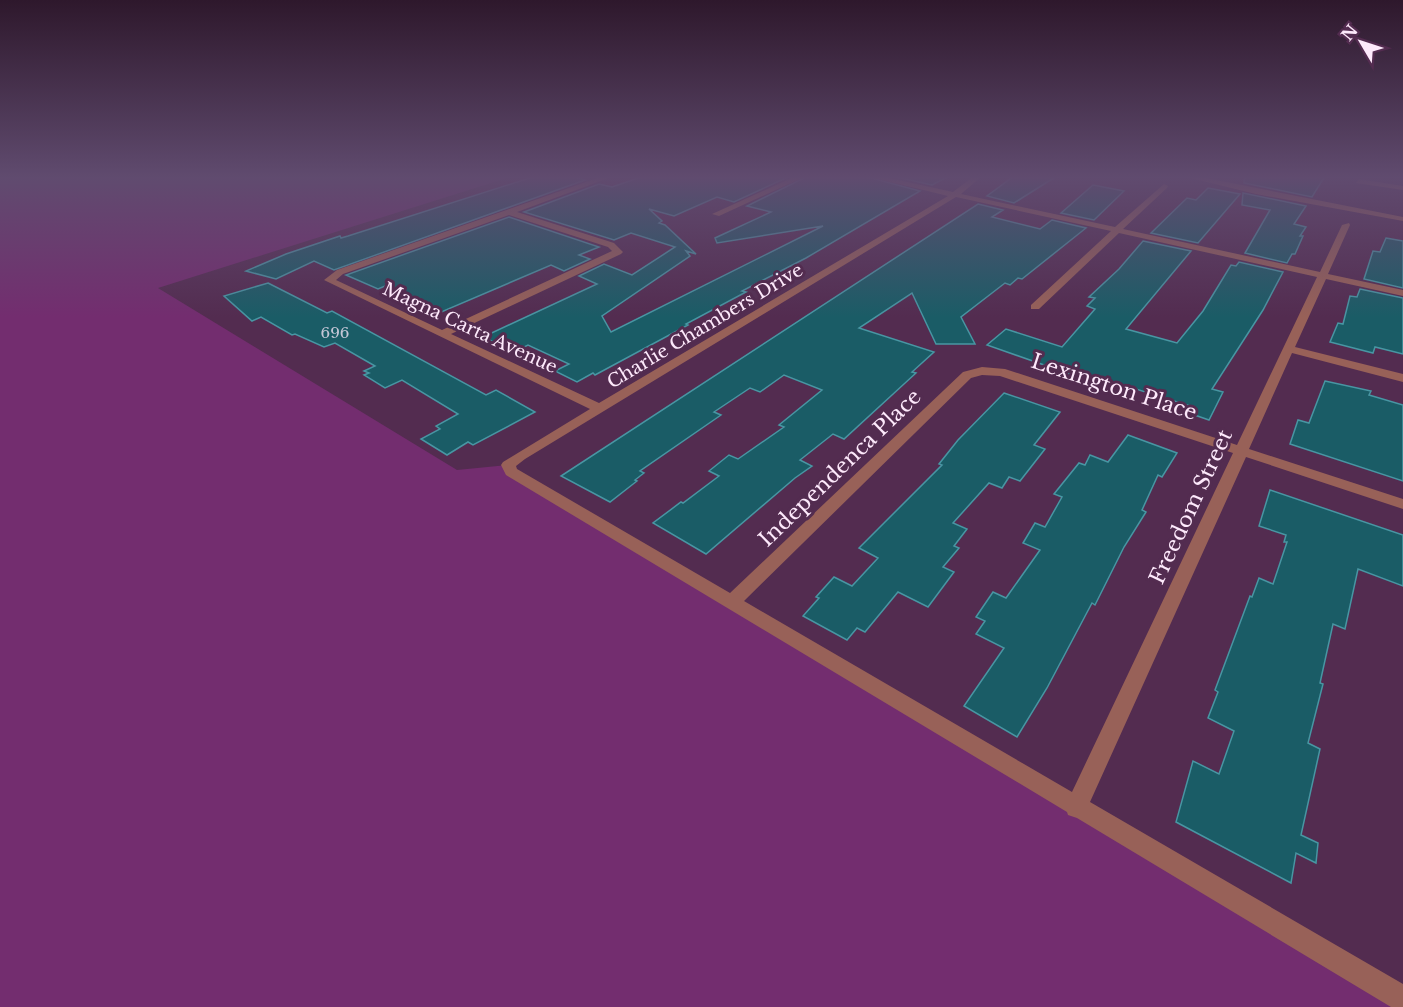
<svg xmlns="http://www.w3.org/2000/svg" width="1403" height="1007" font-family="'Libre Baskerville',serif">
  <rect width="100%" height="100%" fill="#532c50"/>
  <path fill="#732d6f" d="M0,176H513L158,288L457,470L508,465L1403,999V1007H0Z"/>
  <g fill="#1a5c66" stroke="#4896a3" stroke-width="1.5">
    <path d="M536,176H572L585,180L334,270L314,261L276,279L246,271L286,254L340,236L341,238L348,236Z"/>
    <path d="M644,176H790L734,202L717,197L674,216L649,209L662,221L659,223L665,225L696,254L686,251L690,256L602,316L611,332L823,226L717,243L715,238L771,212L747,206L808,176H864L920,191L806,258L742,291L746,292L686,324L688,325L595,375L593,373L577,382L555,371L569,364L528,345L514,352L483,337L597,284L579,276L604,264L632,275L675,247L631,233L614,240L524,212L599,184L612,187Z"/>
    <path d="M892,176H949L932,185Z"/>
    <path d="M1014,176H1057L1014,203L987,196Z"/>
    <path d="M1245,176H1325L1312,197L1244,183Z"/>
    <path d="M1093,185L1124,191L1094,220L1061,213Z"/>
    <path d="M1208,188L1240,194L1198,243L1151,233L1187,198L1196,200Z"/>
    <path d="M1243,193L1306,206L1294,224L1306,227L1300,236H1303L1295,254H1292L1287,263L1245,253L1270,210L1242,205Z"/>
    <path d="M978,204L1003,210L992,217L1040,229L1052,220L1086,228L1022,279L1018,278L1010,285L1005,283L961,317L975,344H936L912,293L859,328L934,352L912,372L916,373L844,439L833,434L800,460L812,466L795,478L706,554L653,523L681,502L683,503L719,476L709,471L729,455L738,459L784,427L779,425L822,390L784,375L760,392L750,388L714,412L721,415L640,471L644,473L635,480L637,481L610,502L561,476Z"/>
    <path d="M509,217L599,247L579,255L590,259L564,271L551,265L439,313L385,286L378,289L346,275Z"/>
    <path d="M1386,238L1403,241V288L1364,279L1373,251L1380,252Z"/>
    <path d="M1143,241L1191,251L1126,329L1170,341L1177,343L1203,311L1231,265L1236,266L1239,262L1283,272L1263,310L1212,389L1223,392L1209,420L1186,412L1190,406L1117,383L1113,388L1084,379L987,345L1006,329L1062,347L1095,309L1087,306L1095,298L1089,297L1119,269Z"/>
    <path d="M268,283L327,313L332,311L486,395L496,390L535,412L473,445L468,442L447,455L421,439L440,429L436,426L458,414L402,380L385,388L364,375L369,373L364,371L375,366L335,343L324,347L295,334L292,335L261,317L252,321L224,296Z"/>
    <path d="M1360,289L1403,298V354L1375,347L1373,353L1330,342L1338,323L1343,324L1350,296L1357,297Z"/>
    <path d="M1325,381L1371,391L1369,395L1403,405V481L1290,444L1298,420L1309,423Z"/>
    <path d="M1004,393L1060,412L1034,445L1045,449L1020,481L1009,477L1002,488L989,483L953,523L967,529L954,546L959,548L943,567L954,572L928,607L898,592L865,632L857,628L847,640L803,616L819,598L816,597L834,577L852,586L878,558L859,548L942,465L939,464L958,440Z"/>
    <path d="M1128,435L1177,453L1162,477L1158,475L1142,510L1146,512L1124,547L1095,605L1092,603L1047,688L1017,737L964,706L1004,648L976,634L985,621L976,617L993,592L1006,598L1040,550L1023,543L1035,523L1045,527L1062,497L1054,494L1079,463L1085,465L1090,455L1108,462Z"/>
    <path d="M1270,490L1403,535V586L1358,569L1345,629L1333,624L1320,683L1323,684L1308,743L1320,749L1301,835L1318,843L1316,863L1296,853L1291,883L1176,822L1193,761L1219,774L1234,731L1208,718L1218,692L1215,690L1250,596L1252,597L1259,578L1273,584L1287,542H1284L1286,535L1259,526Z"/>
  </g>
  <g fill="none" stroke-linecap="round" stroke-linejoin="round">
    <g fill="#986158" fill-rule="evenodd">
      <path d="M603,176H614L517,212L614,243L623,252L621,254L451,334L599,403L948,196L866,176H880L953,192L974,176H982L961,194L1115,227L1164,184L1168,186L1167,188L1123,229L1320,272L1342,225L1349,223L1350,225L1328,274L1403,290V296L1326,279L1295,347L1403,374V382L1292,353L1249,449L1403,499V509L1246,457L1090,802L1403,984V1007H1391L1077,818L1068,815L1067,812L506,475L501,465L503,462L590,409L324,280L337,270ZM956,197L1111,231L1031,305V309H1039L1119,233L1317,277L1237,445L1005,369L982,367L963,372L730,593L517,469L516,466L525,459ZM509,215L608,247L612,251L442,330L336,280L343,274ZM982,375L1000,376L1233,453L1072,792L744,601L971,378Z"/>
      <path d="M796,176H806L719,216L712,214Z"/>
      <path d="M1182,176H1196L1403,217V221L1256,194Z"/>
      <path d="M1359,179L1403,186V190L1356,183Z"/>
    </g>
  </g>
  <linearGradient id="sky" x2="0" y2="1"><stop stop-color="#2e182c"/><stop offset="0.56" stop-color="#604b6f"/><stop offset="1" stop-color="#604b6f" stop-opacity="0"/></linearGradient>
  <rect width="1403" height="317" fill="url(#sky)"/>
  <g text-anchor="middle" dominant-baseline="central" stroke-width="6" stroke-linejoin="round" paint-order="stroke">
    <g font-size="15" fill="#c4c6d6">
      <text x="335" y="332">696</text>
    </g>
    <g font-size="18" fill="#fde9fb" stroke="#532c50">
      <text transform="translate(705 326) rotate(-31)">Charlie Chambers Drive</text>
      <text transform="translate(470 328) rotate(25)">Magna Carta Avenue</text>
    </g>
    <g font-size="21" fill="#fde9fb" stroke="#532c50">
      <text transform="translate(1114 387) rotate(18)">Lexington Place</text>
      <text transform="translate(840 468) rotate(-44)">Independenca Place</text>
      <text transform="translate(1191 507) rotate(-65)">Freedom Street</text>
    </g>
  </g>
  <g transform="translate(1361 42) rotate(309)" stroke="#532c50" stroke-width="4.5" paint-order="stroke">
  <path d="M0-4.5L10 22L0 15L-10 22Z" fill="#fde9fb"/>
  <text y="-9" font-size="16" font-weight="bold" text-anchor="middle" fill="#fde9fb">N</text>
  </g>
</svg>
